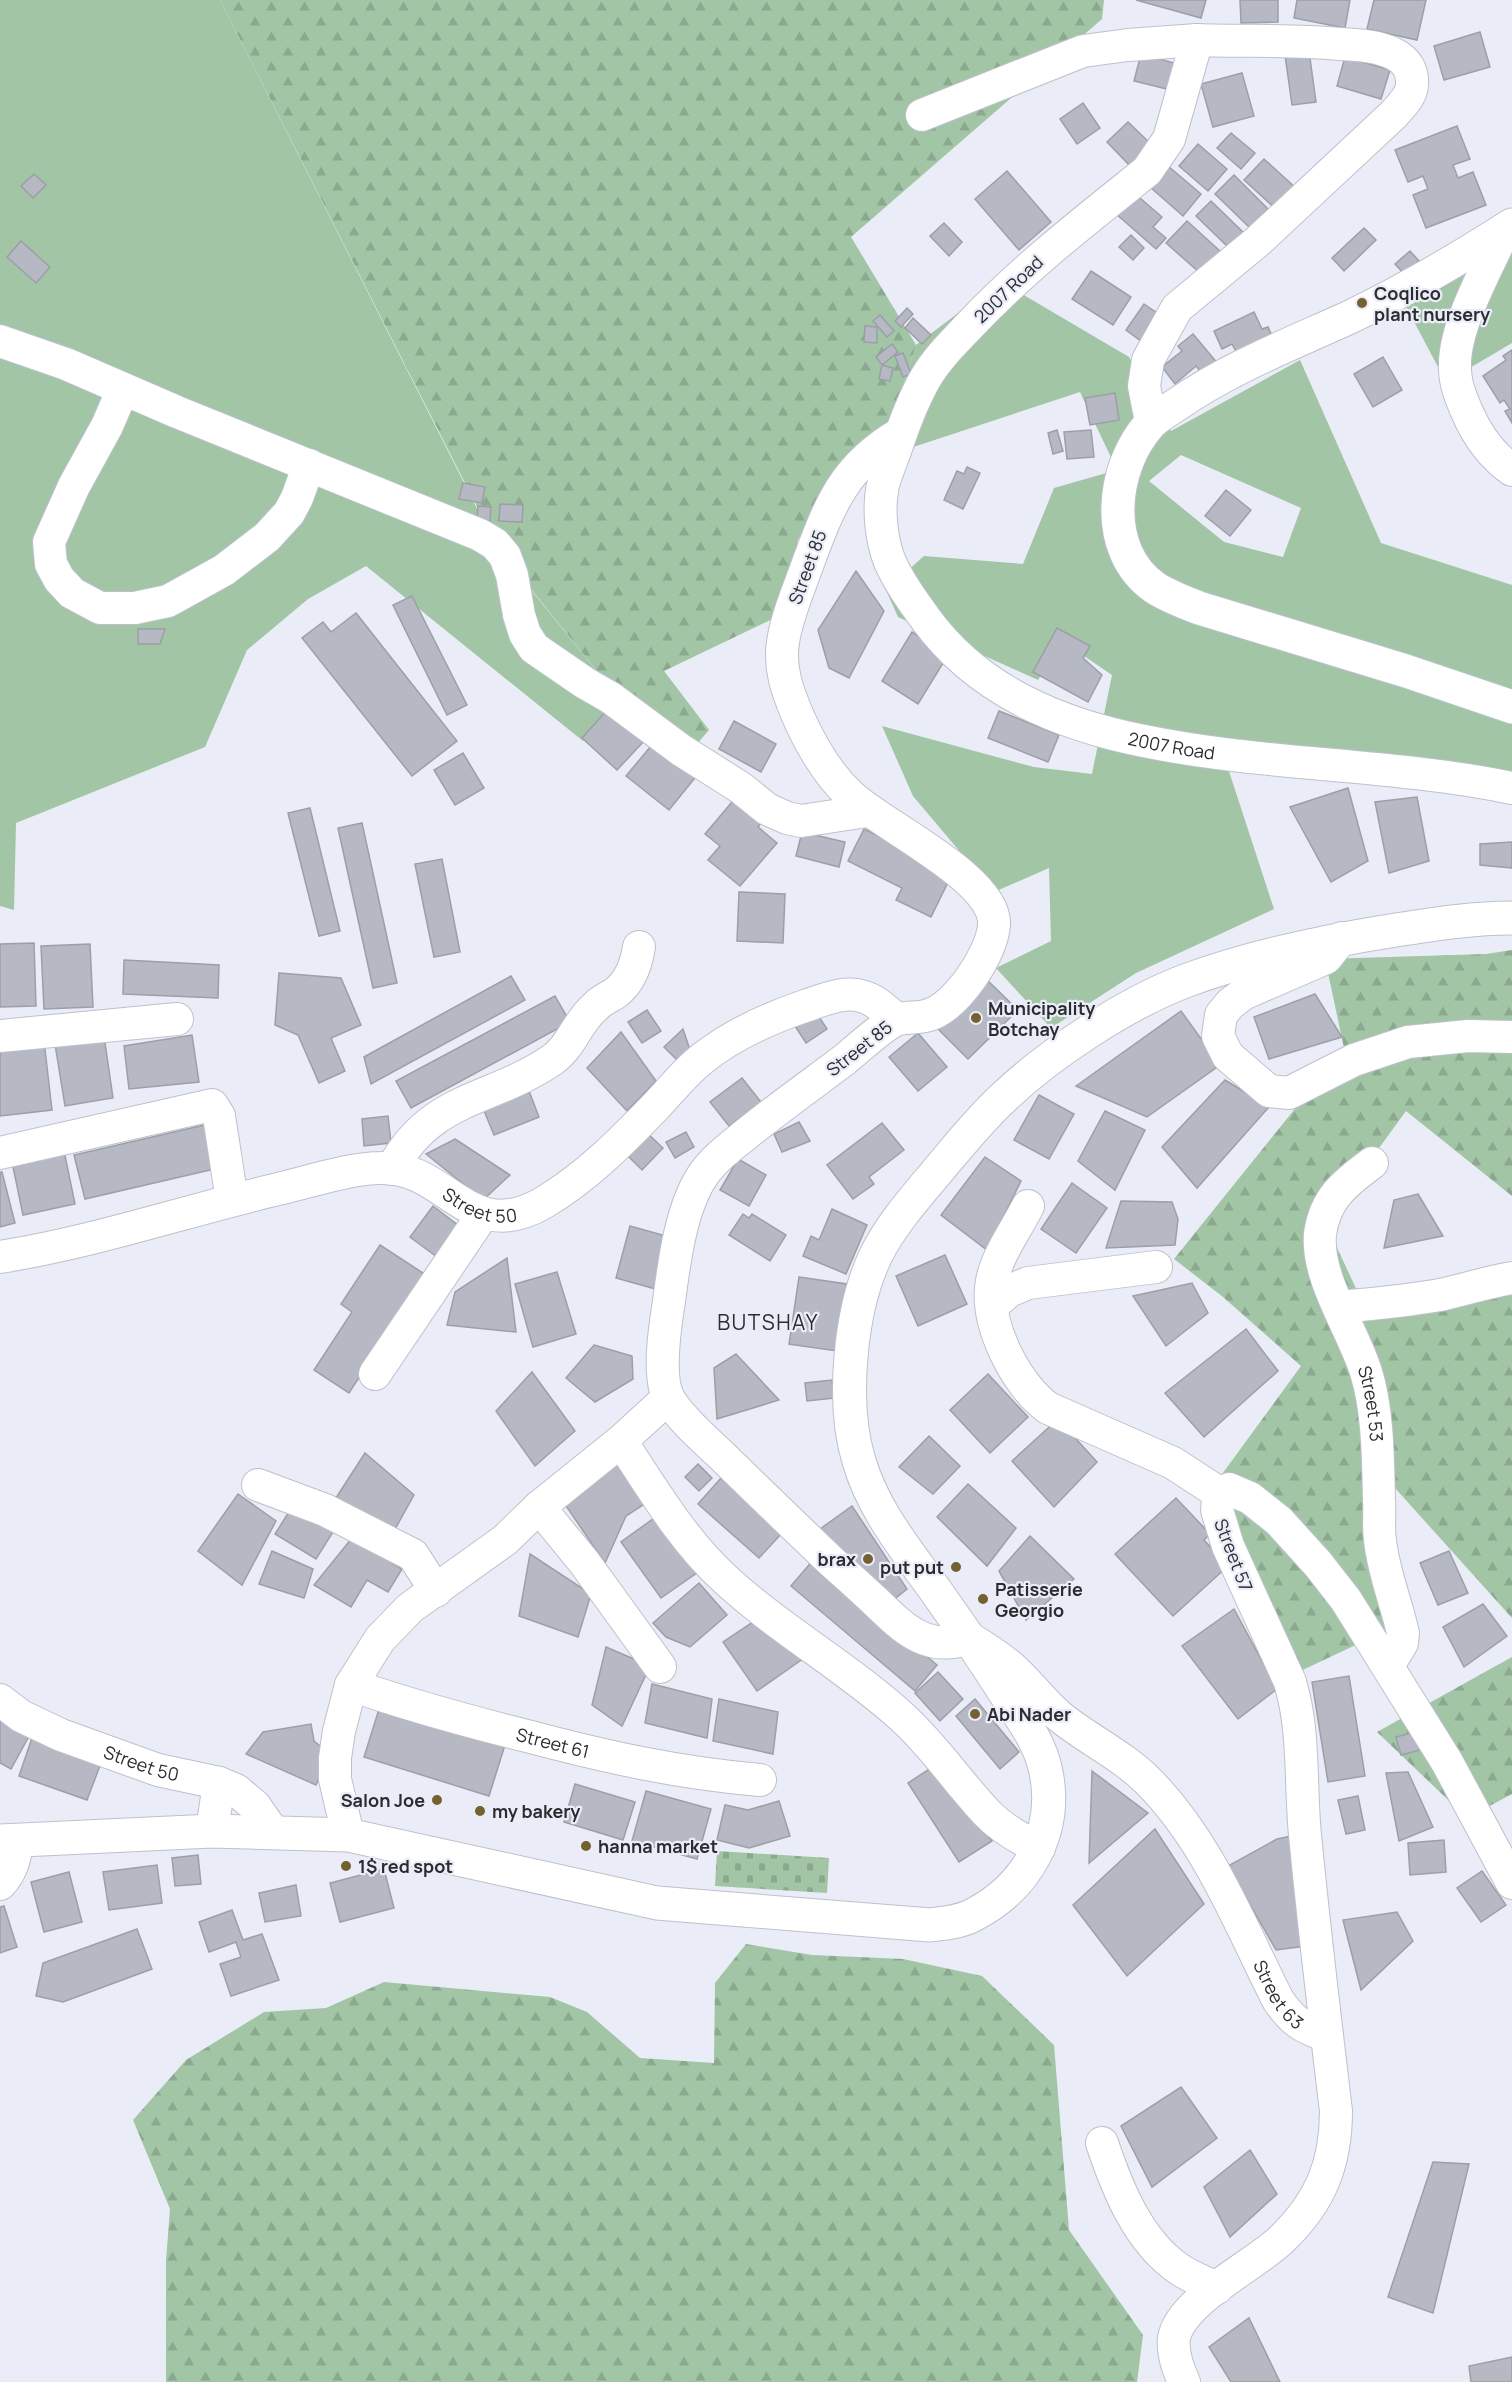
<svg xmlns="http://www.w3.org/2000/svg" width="1512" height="2382" font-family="Manrope,sans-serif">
  <defs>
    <pattern id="forest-firs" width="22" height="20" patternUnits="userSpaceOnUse" patternTransform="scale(1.5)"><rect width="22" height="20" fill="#a1c5a5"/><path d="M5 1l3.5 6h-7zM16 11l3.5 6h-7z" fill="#8ba98e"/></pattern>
    <pattern id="cemetery-stones" width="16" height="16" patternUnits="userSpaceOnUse" patternTransform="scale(1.5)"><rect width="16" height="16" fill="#a1c5a5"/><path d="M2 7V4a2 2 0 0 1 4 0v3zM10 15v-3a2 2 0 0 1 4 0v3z" fill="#8ba98e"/></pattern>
  </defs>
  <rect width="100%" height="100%" fill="#eaecf7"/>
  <g fill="#a1c5a5" fill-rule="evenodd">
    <path d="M0,0H220L497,548L618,697L583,741L366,566L308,599L247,650L205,747L16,823L14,910L0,906Z"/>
    <path d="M1512,220V343L1446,382L1402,299Z"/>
    <path d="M1000,281L1129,357L1171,431L1300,360L1381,543L1512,585V790L1225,759L1274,909L1136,973L1051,1028L996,968L1051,941L1049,868L994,892L913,796L882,726L1034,767L1092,774L1112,675L1062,641L1038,680L898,617L886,590L924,556L1023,564L1054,488L1117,470L1080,392L880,458L916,345ZM1181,455L1301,508L1283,557L1224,542L1149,481Z"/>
  </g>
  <g fill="url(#forest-firs)">
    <path d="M220,0H1104L1102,19L851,237L916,345L880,458L798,539L787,612L664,671L709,730L690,752L618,697L498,548Z"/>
    <path d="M1512,950V1196L1406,1111L1325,1222L1360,1297L1512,1288V1618L1395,1488L1396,1626L1294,1674L1209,1492L1301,1366L1223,1297L1174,1259L1344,1048L1325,959L1486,954Z"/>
    <path d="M1512,1657V1794L1467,1818L1377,1732Z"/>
    <path d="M746,1944L812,1955L903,1959L982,1976L1054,2045L1069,2230L1143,2335L1137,2382H166V2261L170,2209L133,2120L186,2060L264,2012L326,2008L384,1982L550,1997L587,2012L640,2058L714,2063L715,1983Z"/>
  </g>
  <path fill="url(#cemetery-stones)" d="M717,1851L829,1858L827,1893L715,1886Z"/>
  <g fill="#b6b8c3" stroke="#9c9ea8" stroke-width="1.5">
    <path d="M1136,0H1206L1201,18Z"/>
    <path d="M1240,0H1278V22L1241,23Z"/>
    <path d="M1297,0H1350L1345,28L1294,18Z"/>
    <path d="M1374,0H1426L1417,40L1367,29Z"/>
    <path d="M1480,32L1490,67L1444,80L1434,46Z"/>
    <path d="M1309,51L1316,102L1292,105L1285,55Z"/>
    <path d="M1141,54L1174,63L1167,89L1134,81Z"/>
    <path d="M1345,57L1390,70L1381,99L1337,86Z"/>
    <path d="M1242,73L1254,116L1213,127L1201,84Z"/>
    <path d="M1083,103L1100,128L1077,144L1060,119Z"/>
    <path d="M1128,122L1153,146L1131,167L1107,142Z"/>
    <path d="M1457,126L1470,159L1453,165L1458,178L1473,172L1486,205L1426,228L1413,195L1428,189L1423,176L1408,182L1395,150Z"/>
    <path d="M1231,133L1255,153L1241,169L1217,148Z"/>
    <path d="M1198,144L1227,169L1208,191L1179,166Z"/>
    <path d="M1264,159L1297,189L1277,210L1244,180Z"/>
    <path d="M1168,166L1201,194L1183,216L1150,187Z"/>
    <path d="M1007,171L1051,222L1019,250L975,199Z"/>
    <path d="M34,174L46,185L33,198L21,186Z"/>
    <path d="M1234,175L1268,209L1250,228L1215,194Z"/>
    <path d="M1133,192L1162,217L1153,227L1166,238L1156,249L1115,213Z"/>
    <path d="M1211,201L1243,232L1229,248L1196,216Z"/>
    <path d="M1187,221L1220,251L1200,273L1166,243Z"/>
    <path d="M944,223L962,242L949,256L930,236Z"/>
    <path d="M1364,228L1376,240L1344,271L1332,258Z"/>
    <path d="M1131,235L1144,248L1133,260L1119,247Z"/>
    <path d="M21,241L50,267L36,283L7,257Z"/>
    <path d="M1410,251L1419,261L1405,275L1395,264Z"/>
    <path d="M1091,271L1131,297L1113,325L1072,299Z"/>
    <path d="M1144,304L1163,317L1145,344L1126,330Z"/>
    <path d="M907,308L913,314L901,327L895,321Z"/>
    <path d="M1254,312L1262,329L1268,327L1274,340L1239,357L1232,344L1222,349L1214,331Z"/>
    <path d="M880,315L894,331L887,337L873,321Z"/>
    <path d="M913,318L931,335L922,344L905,328Z"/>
    <path d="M865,326L877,327V343L864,342Z"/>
    <path d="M1193,334L1218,364L1204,376L1196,366L1175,384L1162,367L1182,351L1178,346Z"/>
    <path d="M892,344L898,352L882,365L876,357Z"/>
    <path d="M1512,350V423L1505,411L1510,409L1504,400L1500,403L1483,376L1506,360L1503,356Z"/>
    <path d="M903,353L911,374L903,377L895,356Z"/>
    <path d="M1383,357L1402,390L1373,407L1354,374Z"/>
    <path d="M882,365L893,368L890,381L879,379Z"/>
    <path d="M1115,393L1119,420L1090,425L1085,398Z"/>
    <path d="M1057,430L1063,451L1053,454L1048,433Z"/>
    <path d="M1091,430L1094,457L1067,459L1064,432Z"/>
    <path d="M967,467L980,473L963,509L944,500L957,471L964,474Z"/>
    <path d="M463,483L485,487L482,503L459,499Z"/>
    <path d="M1226,490L1251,510L1230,536L1205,516Z"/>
    <path d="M500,504L523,505L522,522L499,521Z"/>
    <path d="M478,506L491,507L490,521L477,519Z"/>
    <path d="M856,571L884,611L849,678L829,668L818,630Z"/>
    <path d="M412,596L467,705L447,715L393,605Z"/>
    <path d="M356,613L457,741L412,776L302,638L323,622L331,632Z"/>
    <path d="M1057,628L1090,646L1083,658L1102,675L1088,702L1033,672Z"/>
    <path d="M138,629H165L160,644H138Z"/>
    <path d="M912,632L948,655L918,704L882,681Z"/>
    <path d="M609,708L644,741L617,770L582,738Z"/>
    <path d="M999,711L1059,735L1048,762L988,738Z"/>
    <path d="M734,721L776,744L761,772L719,749Z"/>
    <path d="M656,740L698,774L669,810L626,776Z"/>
    <path d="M463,753L484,788L455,805L434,770Z"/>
    <path d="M1348,788L1368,861L1331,882L1290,807Z"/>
    <path d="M737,796L764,819L758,827L777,843L740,886L708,860L720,846L705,834Z"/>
    <path d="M1417,797L1429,861L1389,873L1375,802Z"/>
    <path d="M310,808L340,931L319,936L288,813Z"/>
    <path d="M362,823L397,983L373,988L338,828Z"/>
    <path d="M864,829L953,872L931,917L896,900L902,888L848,861Z"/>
    <path d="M802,832L845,842L839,867L796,856Z"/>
    <path d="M1512,842V868L1480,865V844Z"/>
    <path d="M442,859L460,952L434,957L415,864Z"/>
    <path d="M739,892L785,894L783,943L737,941Z"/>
    <path d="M34,943L36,1006L0,1007V944Z"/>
    <path d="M90,944L93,1007L44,1009L41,946Z"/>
    <path d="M124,960L219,965L218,998L123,994Z"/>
    <path d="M279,973L341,978L361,1025L331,1038L345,1071L319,1083L298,1035L275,1025Z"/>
    <path d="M511,976L525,1000L371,1084L364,1057Z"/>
    <path d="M983,976L1018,1010L968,1059L935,1026Z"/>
    <path d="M1315,994L1342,1037L1269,1059L1254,1017Z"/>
    <path d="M555,996L570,1022L411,1108L396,1081Z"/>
    <path d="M814,1009L827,1029L806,1043L793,1023Z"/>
    <path d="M647,1010L661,1031L642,1043L628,1022Z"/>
    <path d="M1181,1011L1220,1065L1147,1117L1076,1086Z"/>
    <path d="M683,1029L692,1056L678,1061L664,1047Z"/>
    <path d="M621,1032L656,1081L627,1111L587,1068Z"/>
    <path d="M918,1033L947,1067L918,1091L889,1057Z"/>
    <path d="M192,1035L199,1082L129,1089L124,1046Z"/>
    <path d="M104,1036L113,1098L65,1106L55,1044Z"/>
    <path d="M44,1041L52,1110L0,1116V1047Z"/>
    <path d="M742,1078L761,1102L729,1126L710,1102Z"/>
    <path d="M1225,1080L1269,1107L1197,1188L1162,1147Z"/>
    <path d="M526,1083L539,1117L494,1135L480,1101Z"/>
    <path d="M1039,1095L1074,1114L1049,1159L1014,1140Z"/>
    <path d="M1105,1111L1145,1130L1115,1190L1078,1161Z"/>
    <path d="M388,1116L391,1143L364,1146L362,1119Z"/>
    <path d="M799,1122L810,1141L782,1152L774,1134Z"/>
    <path d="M882,1123L904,1150L869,1177L874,1184L853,1199L827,1165Z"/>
    <path d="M209,1124L219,1168L85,1199L74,1155Z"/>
    <path d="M644,1130L663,1148L642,1170L624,1152Z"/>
    <path d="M686,1132L694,1147L675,1158L666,1142Z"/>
    <path d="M455,1139L510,1175L483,1200L426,1154Z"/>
    <path d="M64,1151L75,1204L23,1215L12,1162Z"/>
    <path d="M985,1157L1021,1181L987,1250L941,1215Z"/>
    <path d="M738,1159L766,1175L749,1206L720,1190Z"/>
    <path d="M0,1172H2L15,1223L0,1227Z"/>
    <path d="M1072,1183L1107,1208L1076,1253L1041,1229Z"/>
    <path d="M1418,1194L1443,1236L1384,1248L1394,1200Z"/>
    <path d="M1121,1201L1172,1202L1178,1219L1175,1245L1106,1248Z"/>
    <path d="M433,1206L459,1226L437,1257L410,1237Z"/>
    <path d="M832,1209L867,1225L846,1274L803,1256L811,1236L819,1240Z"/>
    <path d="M743,1214L749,1218L752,1214L786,1235L770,1261L729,1235Z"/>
    <path d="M630,1226L673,1238L659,1290L616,1278Z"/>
    <path d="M380,1245L426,1275L349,1393L314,1370L352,1312L341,1304Z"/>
    <path d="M945,1255L967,1304L918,1326L896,1276Z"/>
    <path d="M507,1258L516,1332L447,1325L455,1292Z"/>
    <path d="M557,1272L576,1334L533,1347L515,1284Z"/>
    <path d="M799,1277L847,1284L837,1351L789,1344Z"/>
    <path d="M1192,1283L1208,1313L1166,1346L1133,1296Z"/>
    <path d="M1246,1329L1278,1371L1204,1437L1165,1393Z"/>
    <path d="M594,1345L632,1356L633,1379L595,1402L566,1378Z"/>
    <path d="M736,1354L779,1400L717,1419L714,1368Z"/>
    <path d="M532,1372L575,1431L535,1466L496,1411Z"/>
    <path d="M988,1374L1028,1417L990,1453L950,1410Z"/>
    <path d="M832,1380L834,1398L807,1401L805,1383Z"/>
    <path d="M1058,1419L1097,1462L1054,1507L1012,1461Z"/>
    <path d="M929,1436L960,1466L933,1494L899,1467Z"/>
    <path d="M365,1453L414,1495L394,1531L334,1501Z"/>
    <path d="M623,1458L652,1499L626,1516L605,1563L562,1500Z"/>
    <path d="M698,1464L712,1478L699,1491L685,1477Z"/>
    <path d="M721,1478L782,1533L759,1558L698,1504Z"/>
    <path d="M968,1484L1016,1528L987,1566L937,1517Z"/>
    <path d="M238,1494L276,1521L242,1585L198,1551Z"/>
    <path d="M1176,1498L1210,1534L1204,1540L1228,1566L1173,1616L1115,1554Z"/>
    <path d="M852,1506L907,1589L892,1601L820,1529Z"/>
    <path d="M292,1507L312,1515L333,1532L316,1559L275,1534Z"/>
    <path d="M661,1513L701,1570L661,1598L621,1542Z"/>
    <path d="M1030,1536L1074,1579L1026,1620L999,1571Z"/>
    <path d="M352,1538L402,1569L388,1592L367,1580L351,1607L314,1585Z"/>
    <path d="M272,1551L313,1569L304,1598L259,1584Z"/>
    <path d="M1449,1551L1468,1593L1438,1605L1420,1563Z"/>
    <path d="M530,1554L591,1594L578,1637L519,1616Z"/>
    <path d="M814,1559L937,1665L915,1691L791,1586Z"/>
    <path d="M699,1583L727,1615L690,1647L666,1637L653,1623Z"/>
    <path d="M1483,1604L1507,1636L1464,1667L1443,1627Z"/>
    <path d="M1234,1609L1277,1689L1238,1719L1182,1646Z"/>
    <path d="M759,1618L807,1656L757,1691L723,1642Z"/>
    <path d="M606,1647L650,1666L622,1726L592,1705Z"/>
    <path d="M938,1672L963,1699L940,1721L915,1693Z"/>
    <path d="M1349,1676L1365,1776L1328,1782L1312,1682Z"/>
    <path d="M652,1684L712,1699L707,1738L645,1723Z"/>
    <path d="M719,1699L778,1712L773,1754L713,1741Z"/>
    <path d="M975,1699L1019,1752L1000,1769L956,1716Z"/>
    <path d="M380,1706L505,1745L489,1796L364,1757Z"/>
    <path d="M0,1709L34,1727L11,1769L0,1763Z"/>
    <path d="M311,1724L314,1741L330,1754L316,1785L246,1754L263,1732Z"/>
    <path d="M1419,1731L1424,1749L1401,1755L1396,1737Z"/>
    <path d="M32,1738L101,1763L87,1800L19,1776Z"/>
    <path d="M940,1762L992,1841L959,1862L908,1783Z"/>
    <path d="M1092,1771L1148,1813L1089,1863Z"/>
    <path d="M1408,1772L1433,1827L1399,1841L1386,1773Z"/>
    <path d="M575,1784L635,1802L623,1840L564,1822Z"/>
    <path d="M646,1791L711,1809L697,1859L632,1841Z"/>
    <path d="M1358,1796L1365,1830L1346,1834L1338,1800Z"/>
    <path d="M779,1801L790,1836L749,1848L717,1840L725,1805L748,1810Z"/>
    <path d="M1155,1829L1204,1904L1127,1976L1073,1905Z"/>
    <path d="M1292,1836L1306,1946L1276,1950L1228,1866L1277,1839Z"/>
    <path d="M1444,1840L1446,1872L1410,1875L1408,1843Z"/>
    <path d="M198,1855L201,1884L175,1886L172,1858Z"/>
    <path d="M157,1865L162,1903L109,1910L103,1872Z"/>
    <path d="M384,1869L394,1908L340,1922L330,1883Z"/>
    <path d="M1482,1871L1506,1905L1481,1922L1457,1888Z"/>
    <path d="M69,1872L82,1922L44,1932L31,1882Z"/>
    <path d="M296,1885L301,1916L265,1922L259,1893Z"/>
    <path d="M4,1906L17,1947L0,1953V1907Z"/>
    <path d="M232,1910L243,1940L262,1934L279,1980L231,1996L220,1964L241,1957L236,1942L209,1952L199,1922Z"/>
    <path d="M1397,1912L1413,1941L1361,1990L1343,1920Z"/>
    <path d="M137,1929L152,1969L63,2002L36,1996L43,1963Z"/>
    <path d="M1181,2087L1217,2138L1152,2187L1121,2126Z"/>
    <path d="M1250,2150L1277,2194L1230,2237L1204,2187Z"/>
    <path d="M1433,2162L1469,2164L1433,2313L1388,2297Z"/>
    <path d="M1249,2318L1280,2382H1231L1209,2347Z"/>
    <path d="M1512,2357V2382H1471L1469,2366Z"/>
  </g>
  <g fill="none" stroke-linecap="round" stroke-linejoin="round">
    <g stroke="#bec1cb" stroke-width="34">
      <g id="minor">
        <path d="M922,115L1083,51L1128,45L1197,40"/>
        <path d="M1505,229C1488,267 1453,327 1455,368C1455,384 1461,398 1467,412C1477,435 1492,456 1512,470"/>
        <path d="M0,341L66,364L177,412L480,535L495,544L505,556L512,575L519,615L525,634L534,648L585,683L611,698L681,750L741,788L767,809L787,818L801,821L867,811"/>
        <path d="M123,389L107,426L74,486L49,542L51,564L59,579L72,593L100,608H135L168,601L224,570L267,537L289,513L297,498L309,465"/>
        <path id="s1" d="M1151,422L1144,386L1148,360L1177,308L1258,241L1393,115C1401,106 1412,96 1412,84C1413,70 1406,60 1394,54C1378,46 1358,45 1340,44C1292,39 1245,42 1197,40L1169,139L1147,171C1086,220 1025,267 971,324C954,342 937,358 925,379C912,402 903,427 895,451C891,462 886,474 883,485C878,508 881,540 890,562C899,582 912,600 925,618C977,690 1058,724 1144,741C1265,766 1391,763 1512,788"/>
        <path id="s2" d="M901,433C844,466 830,504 808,563C799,589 787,615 783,642C779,668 787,690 797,714C810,744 827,774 851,796C883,826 997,879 994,925C992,954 957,1006 929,1015C918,1019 906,1016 896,1020C885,1024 855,1051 844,1060C811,1085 777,1109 745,1135C730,1147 714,1159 703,1175C681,1207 674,1263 669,1301C665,1326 657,1377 669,1399C679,1417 705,1440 720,1454C758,1491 795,1527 833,1563C848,1576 862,1589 876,1602C904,1629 928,1653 969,1638C984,1647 998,1656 1011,1667C1028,1682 1042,1701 1059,1716C1087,1739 1122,1755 1148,1781C1208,1841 1240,1925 1278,2000C1293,2022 1302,2027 1327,2036"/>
        <path d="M1342,938L1326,958L1243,994L1230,1004L1221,1015L1218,1036L1228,1056L1269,1091L1289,1093L1354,1060L1408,1042L1468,1036L1512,1037"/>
        <path d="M0,1036L177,1019"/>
        <path d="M0,1153L212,1105L219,1116L232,1200"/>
        <path id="s3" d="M1372,1163C1345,1183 1325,1198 1320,1234C1316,1278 1353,1330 1366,1372C1378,1410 1378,1459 1379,1499C1380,1512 1378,1526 1380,1540C1383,1571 1396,1602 1403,1633L1402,1643L1388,1666"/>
        <path d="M392,1169C431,1096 490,1102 552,1060C572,1046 577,1022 595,1007C600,1001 607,998 614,994C630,983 636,966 639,947"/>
        <path d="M1028,1206C1016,1230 997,1255 992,1281C984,1322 1015,1384 1048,1408L1173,1463L1219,1493"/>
        <path id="s4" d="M0,1257C95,1242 185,1211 278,1189C309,1182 350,1168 381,1168C447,1166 468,1246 543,1203C587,1177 622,1141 657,1105C672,1089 685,1072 703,1058C732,1035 770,1018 805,1006C823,1000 845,990 864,997C876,1000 887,1012 897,1019"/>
        <path d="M992,1306L1009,1291L1028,1283L1156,1267"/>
        <path d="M1339,1307C1373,1304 1406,1301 1440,1295C1464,1290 1487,1282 1512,1278"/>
        <path d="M375,1374L483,1214"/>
        <path d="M621,1441C652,1488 683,1541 725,1579C780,1630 847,1667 902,1717C934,1746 957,1781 986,1812C1001,1828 1020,1839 1039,1848"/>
        <path d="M258,1485L325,1510L413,1555L436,1591"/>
        <path d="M539,1507L584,1562L660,1667"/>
        <path id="s5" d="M351,1685C409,1705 467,1721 527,1736C606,1757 678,1773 760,1780"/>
        <path id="s6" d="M0,1700L21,1716L61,1735L158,1770L219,1783L236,1790L255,1806L273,1832"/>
        <path d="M212,1831L219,1783"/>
        <path d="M348,1835L335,1779V1758L339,1731L351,1685L380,1639L410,1608L505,1540L539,1507L621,1441L668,1398"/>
        <path d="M0,1884C12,1872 15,1857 18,1840"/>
        <path d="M1102,2143C1117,2188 1138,2241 1179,2269C1190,2277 1205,2282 1217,2288"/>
        <path d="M1184,2382C1178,2369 1172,2353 1174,2338C1181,2300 1256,2265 1283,2238C1321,2201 1336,2163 1336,2111C1325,2020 1314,1928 1305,1835C1300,1784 1305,1732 1290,1682L1228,1546L1217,1510L1219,1493L1229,1489L1250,1498L1279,1521L1318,1564L1346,1600L1447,1762L1512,1883"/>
      </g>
    </g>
    <g stroke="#bec1cb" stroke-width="35">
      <g id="major">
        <path d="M1512,225C1459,259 1406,290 1350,317C1291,344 1229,368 1176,405C1167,411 1157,416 1150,424C1111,467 1102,550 1154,587C1167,596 1184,602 1199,608L1406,671L1512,707"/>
        <path d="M0,1841L212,1831L348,1835L657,1903L930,1925C945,1923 962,1922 975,1914C1028,1886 1058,1831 1046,1772C1040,1741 1020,1716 1003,1690C981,1655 957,1621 933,1587C904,1547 873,1509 859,1461C841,1403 850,1309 876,1255C891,1225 914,1199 935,1174C957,1148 978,1121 1003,1098C1049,1054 1125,1004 1185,981C1253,956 1325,941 1396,930C1435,924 1473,918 1512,918"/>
      </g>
    </g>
    <use href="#minor" stroke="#fff" stroke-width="32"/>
    <use href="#major" stroke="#fff" stroke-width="33"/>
  </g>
  <g fill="#746130" stroke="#eaecf7" stroke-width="2">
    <circle cx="1362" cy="303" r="6"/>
    <circle cx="976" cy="1018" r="6"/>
    <circle cx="868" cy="1559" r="6"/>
    <circle cx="956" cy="1567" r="6"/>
    <circle cx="983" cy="1599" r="6"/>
    <circle cx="975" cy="1714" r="6"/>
    <circle cx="437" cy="1800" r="6"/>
    <circle cx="480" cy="1811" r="6"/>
    <circle cx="586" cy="1846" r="6"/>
    <circle cx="346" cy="1866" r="6"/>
  </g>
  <g text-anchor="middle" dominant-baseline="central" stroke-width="4.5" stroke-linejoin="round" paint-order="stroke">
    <g font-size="18" fill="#2b2c30" stroke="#eaecf7">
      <text transform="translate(1008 289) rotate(-44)">2007 Road</text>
      <text transform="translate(807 567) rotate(-70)">Street 85</text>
      <text stroke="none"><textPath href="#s1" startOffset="1676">2007 Road</textPath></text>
      <text transform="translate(859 1048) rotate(-38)">Street 85</text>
      <text stroke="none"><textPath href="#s4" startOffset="500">Street 50</textPath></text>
      <text stroke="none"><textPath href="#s3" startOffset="270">Street 53</textPath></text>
      <text transform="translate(1234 1555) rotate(69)">Street 57</text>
      <text stroke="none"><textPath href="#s5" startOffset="210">Street 61</textPath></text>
      <text stroke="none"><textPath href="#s6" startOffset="156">Street 50</textPath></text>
      <text stroke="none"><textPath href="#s2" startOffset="2124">Street 63</textPath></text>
    </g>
    <g font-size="18" font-weight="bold" fill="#2b2c30" stroke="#eaecf7" text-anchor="start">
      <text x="1374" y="293">Coqlico<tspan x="1374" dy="21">plant nursery</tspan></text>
      <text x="988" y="1008">Municipality<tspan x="988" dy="21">Botchay</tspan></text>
      <text x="856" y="1559" text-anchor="end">brax</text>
      <text x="944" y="1567" text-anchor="end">put put</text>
      <text x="995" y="1589">Patisserie<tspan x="995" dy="21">Georgio</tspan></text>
      <text x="987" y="1714">Abi Nader</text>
      <text x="425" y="1800" text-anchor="end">Salon Joe</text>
      <text x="492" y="1811">my bakery</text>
      <text x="598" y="1846">hanna market</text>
      <text x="358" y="1866">1$ red spot</text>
    </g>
    <g font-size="21" letter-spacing="1.5" fill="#2b2c30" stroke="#eaecf7">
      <text x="768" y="1322">BUTSHAY</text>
    </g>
  </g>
</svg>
